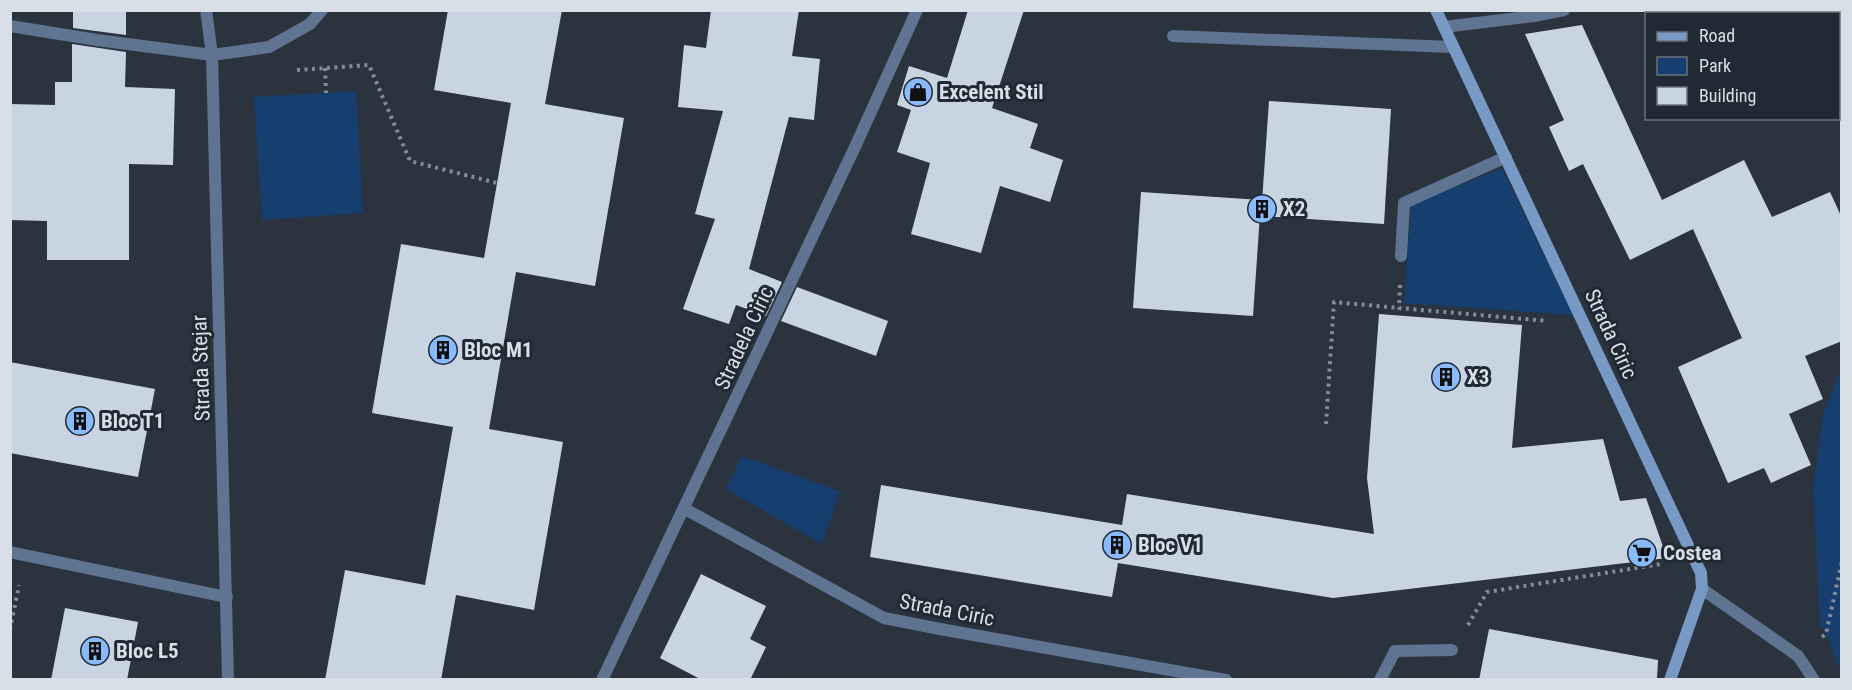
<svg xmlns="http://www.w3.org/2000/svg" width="1852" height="690" font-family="'Roboto Condensed',sans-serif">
  <rect width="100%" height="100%" fill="#2b333f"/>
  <g fill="#163e6f">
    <path d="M356,91L363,213L262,220L254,97Z"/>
    <path d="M1502,168L1573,315L1404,303L1411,205Z"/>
    <path d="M1841,369V672L1826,634L1820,625L1813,489L1823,415Z"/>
    <path d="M742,456L840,491L822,544L726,489Z"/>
  </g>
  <g fill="#c9d4e3">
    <path d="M73,10H126V35L73,28Z"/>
    <path d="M448,10H562L545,104L624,118L595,286L516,272L489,429L563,442L534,610L456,595L441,680H325L345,570L425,585L453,427L372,413L401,244L484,258L511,103L434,90Z"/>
    <path d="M711,10H799L792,56L820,59L814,120L789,117L749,269L782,282L766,316L736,305L729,324L683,309L715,219L695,214L723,111L678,107L684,45L706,48Z"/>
    <path d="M968,10H1024L992,108L1038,124L1030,148L1063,160L1050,202L1000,186L981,253L911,234L930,163L897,152L911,110L897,105L909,66L947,78Z"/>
    <path d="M1582,25L1662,200L1744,160L1772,217L1830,192L1842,218V341L1805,356L1823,399L1789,414L1811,465L1771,483L1764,468L1728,483L1678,367L1742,338L1693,229L1630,260L1583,164L1569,171L1549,127L1564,120L1525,34Z"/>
    <path d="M72,44L126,52L125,87L175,89L173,165L129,164V260H47V221L10,220V104L55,105V82H72Z"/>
    <path d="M1269,101L1391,109L1384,224L1261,216Z"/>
    <path d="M1141,192L1261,200L1253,316L1133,308Z"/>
    <path d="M797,287L888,321L876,356L781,321Z"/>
    <path d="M1379,314L1522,325L1512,448L1603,439L1620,501L1646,498L1667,558L1333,598L1118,563L1112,597L870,557L881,485L1122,525L1127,494L1374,534L1367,478Z"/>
    <path d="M10,362L155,389L138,477L10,453Z"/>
    <path d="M701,574L766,606L750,639L766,647L750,680H702L660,658Z"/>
    <path d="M65,608L138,622L127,680H51Z"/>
    <path d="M1489,629L1658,660L1657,680H1479Z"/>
  </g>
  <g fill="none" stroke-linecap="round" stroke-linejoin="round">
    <g stroke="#858c95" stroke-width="4" stroke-dasharray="3 4.5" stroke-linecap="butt">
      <path d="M325,68L326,93"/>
      <path d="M297,70L369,65L410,161L497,183"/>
      <path d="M1400,285L1399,308L1548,321"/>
      <path d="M1326,424L1334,302L1399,308"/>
      <path d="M1468,625L1487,592L1661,564"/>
      <path d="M10,630L19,585"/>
      <path d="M1822,637L1826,634L1842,561"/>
    </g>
    <g stroke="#5f7490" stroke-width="12">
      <path d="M1444,27L1534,16L1564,10"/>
      <path d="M1173,36L1452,47"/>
      <path d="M1401,256L1404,203L1506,157"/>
      <path d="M685,509L884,618L940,629L1226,680"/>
      <path d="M10,552L227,597"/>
      <path d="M1702,589L1798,656L1814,680"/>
      <path d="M1380,680L1395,651L1452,650"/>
    </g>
    <g stroke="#5f7490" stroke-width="12">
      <path d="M206,10L212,55L228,680"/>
      <path d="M10,26L97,40L212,55L269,47L310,24L322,10"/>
      <path d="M602,680L855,147L917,10"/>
    </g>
    <path stroke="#7799c5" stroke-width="12" d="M1436,10L1701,573L1702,589L1670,680"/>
  </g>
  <defs>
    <g id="shop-disc" transform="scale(1.5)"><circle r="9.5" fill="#88bafc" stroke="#212934"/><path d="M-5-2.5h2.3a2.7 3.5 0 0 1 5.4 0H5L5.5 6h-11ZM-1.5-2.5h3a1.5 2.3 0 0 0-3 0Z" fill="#111"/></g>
    <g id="building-disc" transform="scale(1.5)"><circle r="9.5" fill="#88bafc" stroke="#212934"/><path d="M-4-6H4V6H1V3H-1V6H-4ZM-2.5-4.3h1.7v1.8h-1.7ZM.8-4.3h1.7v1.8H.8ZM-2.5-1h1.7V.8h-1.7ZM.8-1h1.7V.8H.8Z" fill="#111"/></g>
    <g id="supermarket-disc" transform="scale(1.5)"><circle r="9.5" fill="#88bafc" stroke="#212934"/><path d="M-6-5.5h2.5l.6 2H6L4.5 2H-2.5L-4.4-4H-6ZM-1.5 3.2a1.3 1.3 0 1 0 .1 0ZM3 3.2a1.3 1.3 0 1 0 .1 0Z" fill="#111"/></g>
  </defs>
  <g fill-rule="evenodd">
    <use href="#shop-disc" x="918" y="92"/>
    <use href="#building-disc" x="1262" y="209"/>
    <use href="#building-disc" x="443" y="350"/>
    <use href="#building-disc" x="1446" y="377"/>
    <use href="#building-disc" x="80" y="421"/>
    <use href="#building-disc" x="1117" y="545"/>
    <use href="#supermarket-disc" x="1642" y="553"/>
    <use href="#building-disc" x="95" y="651"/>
  </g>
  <g text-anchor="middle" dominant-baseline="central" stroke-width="6" stroke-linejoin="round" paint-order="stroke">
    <g font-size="21" font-weight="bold" fill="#d9dfe6" stroke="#212934" text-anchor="start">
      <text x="939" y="92">Excelent Stil</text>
      <text x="1283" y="209">X2</text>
      <text x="464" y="350">Bloc M1</text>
      <text x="1467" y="377">X3</text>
      <text x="101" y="421">Bloc T1</text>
      <text x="1138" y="545">Bloc V1</text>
      <text x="1663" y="553">Costea</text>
      <text x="116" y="651">Bloc L5</text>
    </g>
    <g font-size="21" fill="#d9dfe6" stroke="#212934">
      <text transform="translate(1611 334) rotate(65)">Strada Ciric</text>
      <text transform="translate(744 338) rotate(-65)">Stradela Ciric</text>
      <text transform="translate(201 368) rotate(-92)">Strada Stejar</text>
      <text transform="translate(947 610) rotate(11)">Strada Ciric</text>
    </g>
  </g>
  <rect width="1852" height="690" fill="none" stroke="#d9dfe6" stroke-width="24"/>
  <rect x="1645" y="12" width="195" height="108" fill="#212934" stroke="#6b727b" stroke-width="1.5"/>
  <rect x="1657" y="32" width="30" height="9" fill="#7799c5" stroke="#6b727b" stroke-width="1.5"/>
  <text x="1699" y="42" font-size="18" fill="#d9dfe6">Road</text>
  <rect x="1657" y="57" width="30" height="18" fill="#163e6f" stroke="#6b727b" stroke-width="1.5"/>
  <text x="1699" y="72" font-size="18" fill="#d9dfe6">Park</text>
  <rect x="1657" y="87" width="30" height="18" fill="#c9d4e3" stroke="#6b727b" stroke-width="1.5"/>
  <text x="1699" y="102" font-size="18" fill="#d9dfe6">Building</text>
</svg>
